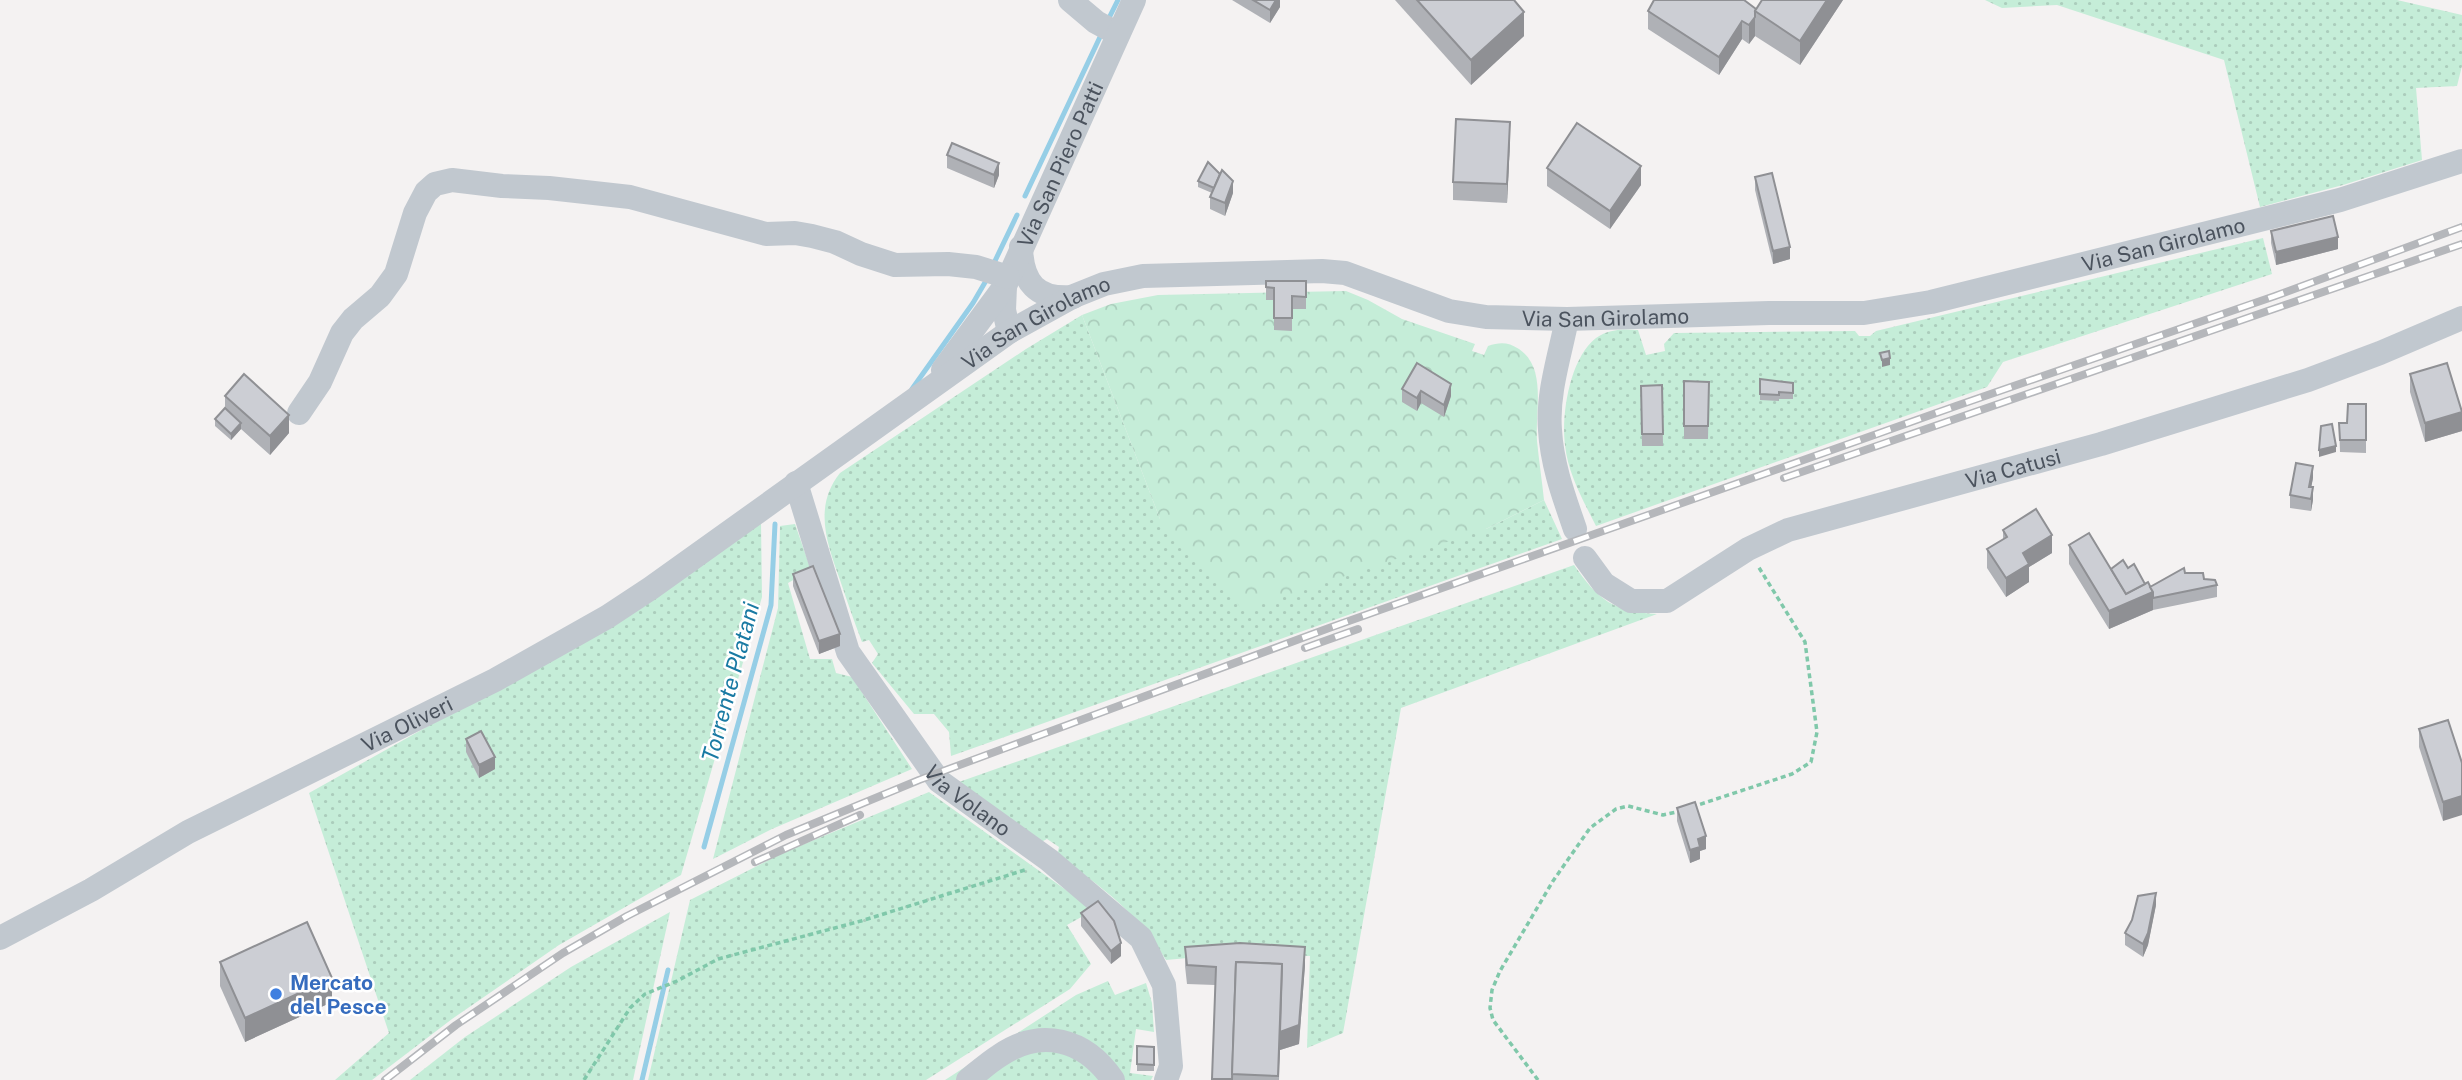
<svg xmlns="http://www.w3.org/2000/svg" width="2462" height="1080" font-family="'Public Sans',sans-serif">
  <defs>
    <pattern id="grass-dots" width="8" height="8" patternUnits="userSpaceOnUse" patternTransform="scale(1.75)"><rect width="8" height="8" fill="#c5edd8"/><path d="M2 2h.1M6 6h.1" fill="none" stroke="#abcdbc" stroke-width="1.8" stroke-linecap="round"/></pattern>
    <pattern id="forest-crowns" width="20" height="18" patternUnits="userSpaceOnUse" patternTransform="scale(1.75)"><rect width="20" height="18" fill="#c5edd8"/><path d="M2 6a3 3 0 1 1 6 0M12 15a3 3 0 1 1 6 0" fill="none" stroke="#abcdbc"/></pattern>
  </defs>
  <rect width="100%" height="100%" fill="#f4f2f2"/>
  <g fill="url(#grass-dots)">
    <path d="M1985,0H2397L2462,15V66L2457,86L2416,88L2422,160L2343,185L2260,207L2224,60L2057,5L2002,8Z"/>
    <path d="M2263,238L2272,274L2003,362L1987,387L1596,526C1583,500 1568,474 1565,445C1561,414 1570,358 1596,338C1609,329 1623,329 1638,330L1646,355L1665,351L1664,344L1674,333L1855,331L1859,336H1870L1876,331Z"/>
    <path d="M1082,315L1160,519L1486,529L1544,500L1562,539L951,756L949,732L934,714H914L872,663L878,654L869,640L862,642C854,621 847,601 840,580C827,543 813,507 840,473L1026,349Z"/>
    <path d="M761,522L762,597L681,875L559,945L452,1019L372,1080H335L389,1033L309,793L498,687Z"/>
    <path d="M795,524L811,570L788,583L810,659H832L836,673L852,677L912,769L772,829L713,859L778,608L780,526Z"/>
    <path d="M1574,565C1598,600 1614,612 1657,614L1401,708L1343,1033L1307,1048L1310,956L1241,953L1166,960C1134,909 1105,890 1057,855L1059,847L1047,839L1041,842L959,782Z"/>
    <path d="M929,792L1094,910L1067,925L1091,964L1070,989L926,1080H648L690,900L783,853Z"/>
    <path d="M670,912L633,1080H410L465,1037L571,967Z"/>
    <path d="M1108,981L1115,995L1146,983L1152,1003L1154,1032L1136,1029L1130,1073L1153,1076L1151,1080H945L1076,995Z"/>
  </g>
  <path fill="url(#forest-crowns)" d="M1346,291L1368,300L1402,319L1475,344L1472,351L1484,355L1488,346C1500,342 1508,342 1519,349C1547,368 1535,410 1537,441C1539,461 1542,481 1544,500L1486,529L1243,610L1160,519L1082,315L1111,304L1158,295Z"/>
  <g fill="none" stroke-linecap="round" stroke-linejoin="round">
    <g stroke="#96cee6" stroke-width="5">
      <path d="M1109,18L1118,0"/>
      <path d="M1025,196L1100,37"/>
      <path d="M994,263L1017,215"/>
      <path d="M912,389L973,303L987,279"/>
      <path d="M704,847L771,605L775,524"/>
      <path d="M642,1080L668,970"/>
    </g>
    <g stroke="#80c8aa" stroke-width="3.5" stroke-dasharray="5 3.5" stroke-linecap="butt">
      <path d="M1692,807L1792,774L1811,762L1817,732L1805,642L1758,566"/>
      <path d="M584,1080L630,1008L645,994L677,981L718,959L861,921L1028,869"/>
      <path d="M1538,1080L1493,1020L1490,1008L1492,990L1500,971L1553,881L1590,828L1616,809L1628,806L1663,815L1681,811"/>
    </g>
    <g stroke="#c1c8cf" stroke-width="24">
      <path d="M1070,0L1096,22L1118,34"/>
      <path d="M1021,247C1022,283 1037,300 1073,297"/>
      <path d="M1567,319C1560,355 1547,393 1550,430C1552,465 1564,497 1575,529"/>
      <path id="s1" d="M1009,332L1004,310L1005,286L1134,0"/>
      <path d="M943,370L1005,286"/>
      <path d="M299,413L320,382L342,333L353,319L380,296L396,274L415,213L426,192L435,184L452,180L502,186L549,188L630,197L766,234L795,233L812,236L835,242L861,254L895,265L948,264L976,267L1008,277"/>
      <path id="s2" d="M796,483L848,652L939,781L1049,860L1141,938L1164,985L1171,1066L1166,1080"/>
      <path id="s3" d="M1585,558L1604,584L1631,601H1667L1748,549L1788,530L2101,444L2308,380L2380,353L2462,318"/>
      <path id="s4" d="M0,938L91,890L188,832L495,680L607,617L651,588L1009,332L1074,296L1104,284L1143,276L1322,271L1345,273L1449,311L1486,317L1567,319L1769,313H1864L1931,302L2340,200L2462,161"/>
      <path d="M968,1080C978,1072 988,1063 999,1056C1041,1027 1085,1039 1113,1080"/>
    </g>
    <g stroke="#b5b7bb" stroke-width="8">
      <g id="rail">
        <path d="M1784,478L2462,244"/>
        <path d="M1305,648L1358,629"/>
        <path d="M755,862L860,815"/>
        <path d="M385,1080L456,1025L563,953L627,916L786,835L919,780L1329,628L1956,406L2275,296L2462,227"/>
      </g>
    </g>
    <use href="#rail" stroke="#fff" stroke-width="5" stroke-dasharray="16" stroke-linecap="butt"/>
  </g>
  <g fill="#afb1b6">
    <path d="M1232,0H1280V7L1270,23Z"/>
    <path d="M1395,0H1514L1524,36L1471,85Z"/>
    <path d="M1843,0L1800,65L1755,36L1749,44L1742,39L1719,75L1648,29V11L1756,9Z"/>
    <path d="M1510,140L1507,203L1453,200V182Z"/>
    <path d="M947,155L999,175L994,188L947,168Z"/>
    <path d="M1547,168L1641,185L1610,229L1547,186Z"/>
    <path d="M1755,177L1790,259L1773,264L1755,190Z"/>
    <path d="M1198,181L1233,193L1225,216L1210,209V197L1212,193L1198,187Z"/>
    <path d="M2271,231L2338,249L2276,265L2271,243Z"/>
    <path d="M1266,281H1306V309H1292V331L1274,330V300H1266Z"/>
    <path d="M1417,363L1451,396L1444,417L1421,403L1417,411L1402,402V389Z"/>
    <path d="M2410,374L2462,411V431L2425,442L2410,392Z"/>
    <path d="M1760,379L1793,383V399H1779V401L1760,400Z"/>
    <path d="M1684,381L1709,382L1708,439H1684Z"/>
    <path d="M1662,385L1663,446H1642L1641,386Z"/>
    <path d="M225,396L289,433L270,455L241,429L231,440L215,426V419L225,408Z"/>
    <path d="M2366,404V453L2340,452L2339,423H2347Z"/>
    <path d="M2313,478L2311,487L2313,500L2311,511L2290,508V495Z"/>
    <path d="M2003,530L2052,553L2029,567V582L2006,597L1987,568V549L2003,540Z"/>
    <path d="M2069,545L2111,569L2128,568L2145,584L2150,587L2185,573L2217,585V597L2153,610L2109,629L2069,564Z"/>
    <path d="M793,574L840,646L819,654L793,586Z"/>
    <path d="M2448,720L2443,821L2419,747V729Z"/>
    <path d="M466,739L495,769L479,778L466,752Z"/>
    <path d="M1677,808L1706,849L1700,851V859L1690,863L1677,821Z"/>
    <path d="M2156,905L2148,945L2143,957L2125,945V933Z"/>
    <path d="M1081,913L1121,956L1111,964L1081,926Z"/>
    <path d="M1185,947L1305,965L1299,1044L1280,1050L1279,1080H1212L1215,985L1187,984L1185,966Z"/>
    <path d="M220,962L332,1002L245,1042L220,986Z"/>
    <path d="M1137,1046L1154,1047V1071H1137Z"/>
  </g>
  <g fill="#8f9094">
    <path d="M1276,0H1280V7L1270,23V10Z"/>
    <path d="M1827,0H1843L1800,65V41Z"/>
    <path d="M1524,12V36L1471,85V60Z"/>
    <path d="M1755,17V36L1749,44V25Z"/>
    <path d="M1742,21V39L1719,75V57Z"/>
    <path d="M1510,122V140L1507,203V184Z"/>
    <path d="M999,163V175L994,188V175Z"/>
    <path d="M1641,166V185L1610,229V211Z"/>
    <path d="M1233,181V193L1225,216V203Z"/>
    <path d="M2338,237V249L2276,265V252Z"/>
    <path d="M1790,247V259L1773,264V251Z"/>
    <path d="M1890,358V365L1882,367V360Z"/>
    <path d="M1451,384V396L1444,417V405Z"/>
    <path d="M1421,391V403L1417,411V398Z"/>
    <path d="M2462,412V431L2425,442V423Z"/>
    <path d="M289,415V433L270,455V436Z"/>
    <path d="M241,423V429L231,440V434Z"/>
    <path d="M2336,446V452L2319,457V450Z"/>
    <path d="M2313,466V478L2309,499V487Z"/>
    <path d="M2313,487V500L2311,511V499Z"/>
    <path d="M2052,535V553L2029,567V582L2006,597V578L2023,553Z"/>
    <path d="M2153,592V610L2109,629V611Z"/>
    <path d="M840,634V646L819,654V641Z"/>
    <path d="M495,757V769L479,778V765Z"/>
    <path d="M2462,796V815L2443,821V802Z"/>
    <path d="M1706,836V849L1700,851V859L1690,863V850L1698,839Z"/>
    <path d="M2156,893V905L2148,945L2143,957V944Z"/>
    <path d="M1121,943V956L1111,964V951Z"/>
    <path d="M1305,947V965L1299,1044L1280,1050L1278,1080L1282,964Z"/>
    <path d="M332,978V1002L245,1042V1018Z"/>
  </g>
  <g fill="#ccced4" stroke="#8f9094" stroke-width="2">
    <path d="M1253,0H1276L1270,10Z"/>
    <path d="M1417,0H1514L1524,12L1471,60Z"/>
    <path d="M1654,0H1744L1756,9L1755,11V17L1749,25L1742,21L1719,57L1648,11Z"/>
    <path d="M1762,0H1827L1800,41L1755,11Z"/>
    <path d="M1456,119L1510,122L1507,184L1453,182Z"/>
    <path d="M1577,123L1641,166L1610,211L1547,168Z"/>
    <path d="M952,143L999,163L994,175L947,155Z"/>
    <path d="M1208,162L1220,174L1214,188L1198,181Z"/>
    <path d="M1222,170L1233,181L1225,203L1210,197Z"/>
    <path d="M1772,173L1790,247L1773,251L1755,177Z"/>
    <path d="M2333,216L2338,237L2276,252L2271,231Z"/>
    <path d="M1266,281H1306V297L1292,296V318H1274V288L1266,287Z"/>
    <path d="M1889,351L1890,358L1882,360L1880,353Z"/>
    <path d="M1417,363L1451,384L1444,405L1421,391L1417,398L1402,389Z"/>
    <path d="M2447,363L2462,412L2425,423L2410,374Z"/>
    <path d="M244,374L289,415L270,436L225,396Z"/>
    <path d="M1760,379L1793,383V393L1779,392V395L1760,394Z"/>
    <path d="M1684,381L1709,382L1708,426H1684Z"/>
    <path d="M1662,385L1663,434H1642L1641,386Z"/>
    <path d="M2348,404H2366V440H2340L2339,423H2347Z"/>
    <path d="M225,408L241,423L231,434L215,419Z"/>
    <path d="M2332,424L2336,446L2319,450L2321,426Z"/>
    <path d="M2296,463L2313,466L2309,487H2313L2311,499L2290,495Z"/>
    <path d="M2036,509L2052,535L2023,553L2029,564L2006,578L1987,549L2007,537L2003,530Z"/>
    <path d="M2089,533L2126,594L2148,582L2153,592L2109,611L2069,545Z"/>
    <path d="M2123,560L2128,568L2134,564L2145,584L2126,594L2111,569Z"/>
    <path d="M813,566L840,634L819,641L793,574Z"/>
    <path d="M2184,568L2185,573H2203L2204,579L2215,580L2217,585L2153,598V592L2150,587Z"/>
    <path d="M2448,720L2462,763V796L2443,802L2419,729Z"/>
    <path d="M481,731L495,757L479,765L466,739Z"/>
    <path d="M1695,802L1706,836L1698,839L1700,847L1690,850L1677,808Z"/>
    <path d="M2156,893L2148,933L2143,944L2125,933L2132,920L2138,896Z"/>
    <path d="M1098,901L1114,921L1121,943L1111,951L1081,913Z"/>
    <path d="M307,922L332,978L245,1018L220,962Z"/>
    <path d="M1240,943L1305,947L1299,1025L1280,1032L1282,964L1236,962L1232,1079H1212L1216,967L1187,965L1185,947Z"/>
    <path d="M1236,962L1282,964L1278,1076L1232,1074Z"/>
    <path d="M1137,1046L1154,1047V1065L1137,1064Z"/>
  </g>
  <circle fill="#3f7fe0" stroke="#fff" stroke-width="2.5" cx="276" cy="994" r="7"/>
  <g text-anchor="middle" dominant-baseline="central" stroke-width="5" stroke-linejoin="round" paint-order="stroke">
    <g font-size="21" fill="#4b535e" stroke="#fff">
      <text stroke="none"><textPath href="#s1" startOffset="180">Via San Piero Patti</textPath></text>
      <text stroke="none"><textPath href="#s4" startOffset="2362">Via San Girolamo</textPath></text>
      <text stroke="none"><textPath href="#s4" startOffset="1796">Via San Girolamo</textPath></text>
      <text stroke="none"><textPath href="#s4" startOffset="1208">Via San Girolamo</textPath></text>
      <text stroke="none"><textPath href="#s3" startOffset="474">Via Catusi</textPath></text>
      <text stroke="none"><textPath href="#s4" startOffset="460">Via Oliveri</textPath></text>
      <text stroke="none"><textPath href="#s2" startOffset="369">Via Volano</textPath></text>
    </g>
    <g font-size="21" font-weight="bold" fill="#366cbe" stroke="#fff" text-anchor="start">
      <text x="290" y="982">Mercato<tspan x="290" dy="24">del Pesce</tspan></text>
    </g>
    <g font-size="23" font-style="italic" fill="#197aa3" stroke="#fff">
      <text transform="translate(730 682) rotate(-75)">Torrente Platani</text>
    </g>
  </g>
</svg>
